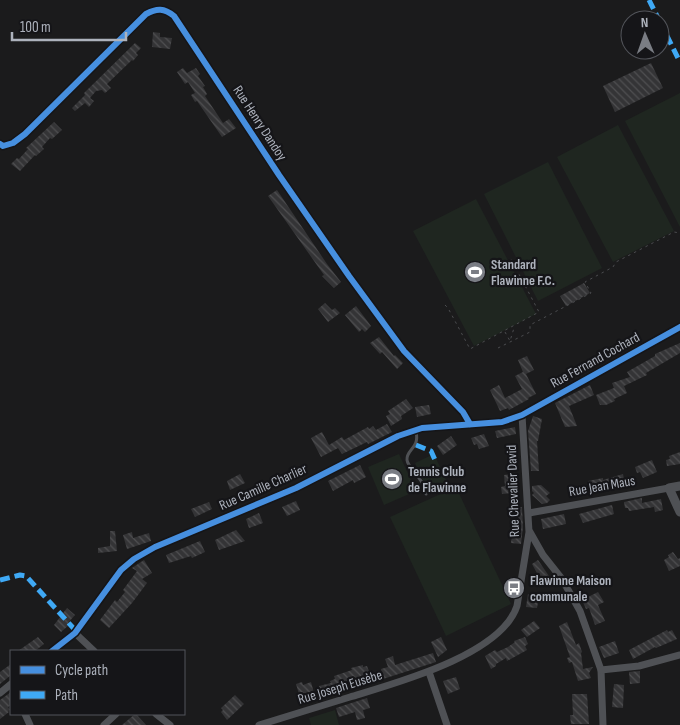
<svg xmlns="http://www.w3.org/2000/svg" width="680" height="725" font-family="'Sofia Sans Condensed',sans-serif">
  <defs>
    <pattern id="building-back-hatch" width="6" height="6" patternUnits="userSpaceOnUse" patternTransform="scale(1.25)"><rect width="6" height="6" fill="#343436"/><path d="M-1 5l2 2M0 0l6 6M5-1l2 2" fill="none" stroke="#4f4f51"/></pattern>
  </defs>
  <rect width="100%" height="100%" fill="#1b1b1c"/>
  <g fill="#1f2620">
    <path d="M680,93V227L625,121Z"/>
    <path d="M618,125L674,231L613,262L557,157Z"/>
    <path d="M548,162L602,268L538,301L484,194Z"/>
    <path d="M476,199L536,314L474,346L413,231Z"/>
    <path d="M399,454L416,491L384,505L368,467Z"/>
    <path d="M434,454L447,482L428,491L415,463Z"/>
    <path d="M456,487L511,604L446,636L390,517Z"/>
    <path d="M335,710L339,725H311L309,718Z"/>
  </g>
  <g fill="url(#building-back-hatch)">
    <path d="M153,32L160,33V37L172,38L170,49L152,47Z"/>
    <path d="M135,43L141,48L136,53L138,55L133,61L132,60L107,84L111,88L105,93L102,90L96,91L90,98L94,101L89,107L85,103L75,111L72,108L85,95L84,93Z"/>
    <path d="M651,63L663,88L615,112L603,86Z"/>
    <path d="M183,68L187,73L196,68L200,74L198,76L205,86L203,87L207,94L205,96L223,123L229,119L236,128L222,137L197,101L195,102L191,95L195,93L188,82L185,84L177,72Z"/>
    <path d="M54,122L62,130L52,139L50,138L42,147L44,149L36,156L35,155L20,171L11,164L17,158L19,159L28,149L26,148Z"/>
    <path d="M277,190L327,264L341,282L334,288L322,276L324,275L268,196Z"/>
    <path d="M584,283L590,293L566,306L560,296Z"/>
    <path d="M325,303L332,310L335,308L340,313L328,322L318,309Z"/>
    <path d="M356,306L371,326L365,332L362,329L359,332L345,315Z"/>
    <path d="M379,337L394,356L395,355L403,363L397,369L382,352L380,354L370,343Z"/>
    <path d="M680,343V353L646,373L647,375L624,386L627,393L614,399L615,401L606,405H600L596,395L614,388L612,383L630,377L627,372L655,356V354Z"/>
    <path d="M527,356L534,370L526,374L536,394L528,398L529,399L509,410L508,408L500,411L490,390L499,385L505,398L522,389L515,376L523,372L518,360Z"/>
    <path d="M590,385L594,395L569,406L577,426L565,427L555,403Z"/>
    <path d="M406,399L413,408L401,416L402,419L391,426L386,416L390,414L388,411Z"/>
    <path d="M429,405L431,414L417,417L415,407Z"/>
    <path d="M533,416L542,419L538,441H537L539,471H531L528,431Z"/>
    <path d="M387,424L392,432L368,444L367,442L342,454L338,448L321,457L311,438L322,432L329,445L342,437L344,440L368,427L369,429L373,426L376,430Z"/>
    <path d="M515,427L516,434L497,438L495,431Z"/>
    <path d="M484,434L489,446L479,449L477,444L474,445L471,438Z"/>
    <path d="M451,436L457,445L443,455L437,446Z"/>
    <path d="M680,452V464L667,466L666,460L670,459L669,456Z"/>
    <path d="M652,460L657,472L643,478L640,472L637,473L635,467Z"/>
    <path d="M360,465L366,477L354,483L353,480L333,491L328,481Z"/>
    <path d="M240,474L245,483L230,490L227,481Z"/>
    <path d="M512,474L514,493L502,494L501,487L505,486L504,475Z"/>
    <path d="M623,474L625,485L590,492L588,481L603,478V480Z"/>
    <path d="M541,485L550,493L546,496L550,500L547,503L542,504L532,495L534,493L532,491V486Z"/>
    <path d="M642,498V503L661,499L663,510L655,512L654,507L629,511L628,508H625L624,502Z"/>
    <path d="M296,501L300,510L287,516L282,507Z"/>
    <path d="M209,502L212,509L195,517L191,509Z"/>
    <path d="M612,505L614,514L583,523L579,514Z"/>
    <path d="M522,507L523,527L521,544L511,543L513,529L521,530L514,516L513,508Z"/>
    <path d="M259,513L263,523L249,528L246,519Z"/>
    <path d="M564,514L566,524L543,529L541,519Z"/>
    <path d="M236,530L245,541L219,550L215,540Z"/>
    <path d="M110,531H115L117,551L98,553V548L110,546Z"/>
    <path d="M132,532L133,538L149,533L151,541L127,549L123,535Z"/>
    <path d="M200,541L205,552L192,558L191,556L169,563L166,555Z"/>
    <path d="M673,552L678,559L680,558V566L669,571L664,560L669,557L668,555Z"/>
    <path d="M144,560L152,573L142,579L147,583L132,603L109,628L100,620L115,600L117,602L125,592L123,590L137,571L132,568Z"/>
    <path d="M538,560L553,582L548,586H544L532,564Z"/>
    <path d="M598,592L604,602L598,605L605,621L595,625L589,608L586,609L582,600Z"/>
    <path d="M528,594L539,596L537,608L526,607Z"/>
    <path d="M67,608L75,615L68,623L69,625L61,632L54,625Z"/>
    <path d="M534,621L540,628L527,637L521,630Z"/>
    <path d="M567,622L576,645L579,643L582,652L581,653L583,669L593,667L589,673L591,678L578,681L572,662L569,663L567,658L570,657L559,626Z"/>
    <path d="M667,630L668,632L672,630L677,639L656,648L655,647L633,659L629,650Z"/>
    <path d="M38,637L44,644L35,651H18Z"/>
    <path d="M441,637L447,650L438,657L431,642Z"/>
    <path d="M525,637L528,644L525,646L527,650L507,661L506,658L496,664V666L491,669L485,656L495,650L497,652L508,647L515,642L514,641Z"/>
    <path d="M615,641L619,653L604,658L599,647Z"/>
    <path d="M433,653L436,662L383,679L381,669L388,667L385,659L393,656L395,665Z"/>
    <path d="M11,664V675L0,684V672Z"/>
    <path d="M363,665V667L367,666L370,674L342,683L344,689L322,695L319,686L331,683L330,681L335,679L334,676L352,670L351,668Z"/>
    <path d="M640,671V683L630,684L629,672Z"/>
    <path d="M456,677L460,689L448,694L443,681Z"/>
    <path d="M302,682L303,685L311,682L314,693L306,695L307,699L301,701L296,684Z"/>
    <path d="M614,684L624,685L623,708L612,707Z"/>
    <path d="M11,692V705L8,707L10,710L8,711L9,712L0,719V700Z"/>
    <path d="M572,694H587L589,724H571L570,715H573Z"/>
    <path d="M235,695L244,704L227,720L221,712L223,710L221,708Z"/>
    <path d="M367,698L370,708L363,710L365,718L357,720L355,712L339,717L336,708Z"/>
    <path d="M136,714L146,725H122L135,714Z"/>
  </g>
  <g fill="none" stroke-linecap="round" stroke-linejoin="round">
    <g stroke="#4b4c4f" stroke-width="1" stroke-dasharray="2.5 4" stroke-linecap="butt">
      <path d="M445,305L448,308L470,349L539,312L511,259"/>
      <path d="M505,332L510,341L514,328"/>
      <path d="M498,348L530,332V325L591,293L585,282L613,267L616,262L674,232L680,233"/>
    </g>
    <path stroke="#4f5155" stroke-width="3" d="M416,431C420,449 406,449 407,460C408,469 425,479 426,494"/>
    <g stroke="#4f5155" stroke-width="7">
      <path d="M0,144L3,146L13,143L25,134L146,14C157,8 164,8 174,16L279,175L349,276L404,351L463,412L470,424"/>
      <path d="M529,513L669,488"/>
      <path d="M530,532L543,555L562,579L580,611L601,670L603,725"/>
      <path d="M75,633L94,651"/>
      <path d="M52,651L75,633L121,570L134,559L155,547L296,488L398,436L422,428L502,422L522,415L680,327"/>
      <path d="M601,670L639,666L680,655"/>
      <path d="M429,672L447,725"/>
      <path d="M0,693L11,684"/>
      <path d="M25,714L30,725"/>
      <path d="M156,714L170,725"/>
      <path d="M104,725L116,714"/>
      <path d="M259,725C289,716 320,706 350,697C396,683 501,655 517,606L529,532L522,415"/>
    </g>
    <path stroke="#4f5155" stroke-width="9" d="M680,486L669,488L680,512"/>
    <g stroke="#3fa9f5" stroke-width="5" stroke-dasharray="10 5" stroke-linecap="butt">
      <path d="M649,0L659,20"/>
      <path d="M660,22L680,62"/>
      <path d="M416,445L431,451L435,460"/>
      <path d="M0,580L20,575L26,576L76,631"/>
    </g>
    <g stroke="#151518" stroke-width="9">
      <g id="cycleway">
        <path d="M0,144L3,146L13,143L25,134L146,14C157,8 164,8 174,16L279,175L349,276L404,351L463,412L470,424"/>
        <path d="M52,651L75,633L121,570L134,559L155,547L296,488L398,436L422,428L502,422L522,415L680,327"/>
      </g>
    </g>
    <use href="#cycleway" stroke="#468fdf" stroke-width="6"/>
  </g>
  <defs>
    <g id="stadium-disc" transform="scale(1.125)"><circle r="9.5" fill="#7a7d84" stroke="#151518"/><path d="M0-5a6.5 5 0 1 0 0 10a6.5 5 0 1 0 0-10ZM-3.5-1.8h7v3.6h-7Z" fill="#fff"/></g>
    <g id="bus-disc" transform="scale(1.125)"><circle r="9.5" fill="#7a7d84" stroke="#151518"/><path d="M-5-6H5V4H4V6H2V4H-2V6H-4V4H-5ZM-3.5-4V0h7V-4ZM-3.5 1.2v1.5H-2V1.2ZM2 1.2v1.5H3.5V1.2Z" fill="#fff"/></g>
  </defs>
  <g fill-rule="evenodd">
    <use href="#stadium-disc" x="475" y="272"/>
    <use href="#stadium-disc" x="392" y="479"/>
    <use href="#bus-disc" x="514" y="588"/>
  </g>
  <g text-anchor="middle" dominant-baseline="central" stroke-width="4.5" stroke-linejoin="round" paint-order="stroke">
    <g font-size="14" fill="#adb2bc" stroke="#151518">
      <text transform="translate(260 123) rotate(57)">Rue Henry Dandoy</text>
      <text transform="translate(595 360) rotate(-29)">Rue Fernand Cochard</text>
      <text transform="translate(602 486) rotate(-10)">Rue Jean Maus</text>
      <text transform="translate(263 487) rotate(-24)">Rue Camille Charlier</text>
      <text transform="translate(513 491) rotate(-92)">Rue Chevalier David</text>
      <text transform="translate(340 687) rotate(-17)">Rue Joseph Eusèbe</text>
    </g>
    <g font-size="14" font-weight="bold" fill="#adb2bc" stroke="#151518" text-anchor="start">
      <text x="491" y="264">Standard<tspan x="491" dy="16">Flawinne F.C.</tspan></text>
      <text x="408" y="471">Tennis Club<tspan x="408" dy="16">de Flawinne</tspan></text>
      <text x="530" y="580">Flawinne Maison<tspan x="530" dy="16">communale</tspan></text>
    </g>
  </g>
  <rect x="10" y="650" width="175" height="65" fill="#151518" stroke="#52545a"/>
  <rect x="20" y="666" width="25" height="8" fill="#468fdf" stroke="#52545a"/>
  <text x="55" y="675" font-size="15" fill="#adb2bc">Cycle path</text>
  <rect x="20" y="691" width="25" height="8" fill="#3fa9f5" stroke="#52545a"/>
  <text x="55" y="700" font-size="15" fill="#adb2bc">Path</text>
  <g transform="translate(645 35) rotate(358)"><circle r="24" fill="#151518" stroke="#52545a"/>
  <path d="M0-4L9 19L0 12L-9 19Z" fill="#7a7d84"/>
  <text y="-8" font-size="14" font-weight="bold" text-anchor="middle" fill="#adb2bc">N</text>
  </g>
  <path d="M12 32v8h114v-8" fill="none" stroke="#adb2bc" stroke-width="2.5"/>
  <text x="20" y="32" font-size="15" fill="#adb2bc" stroke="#151518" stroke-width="4" paint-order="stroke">100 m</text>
</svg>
